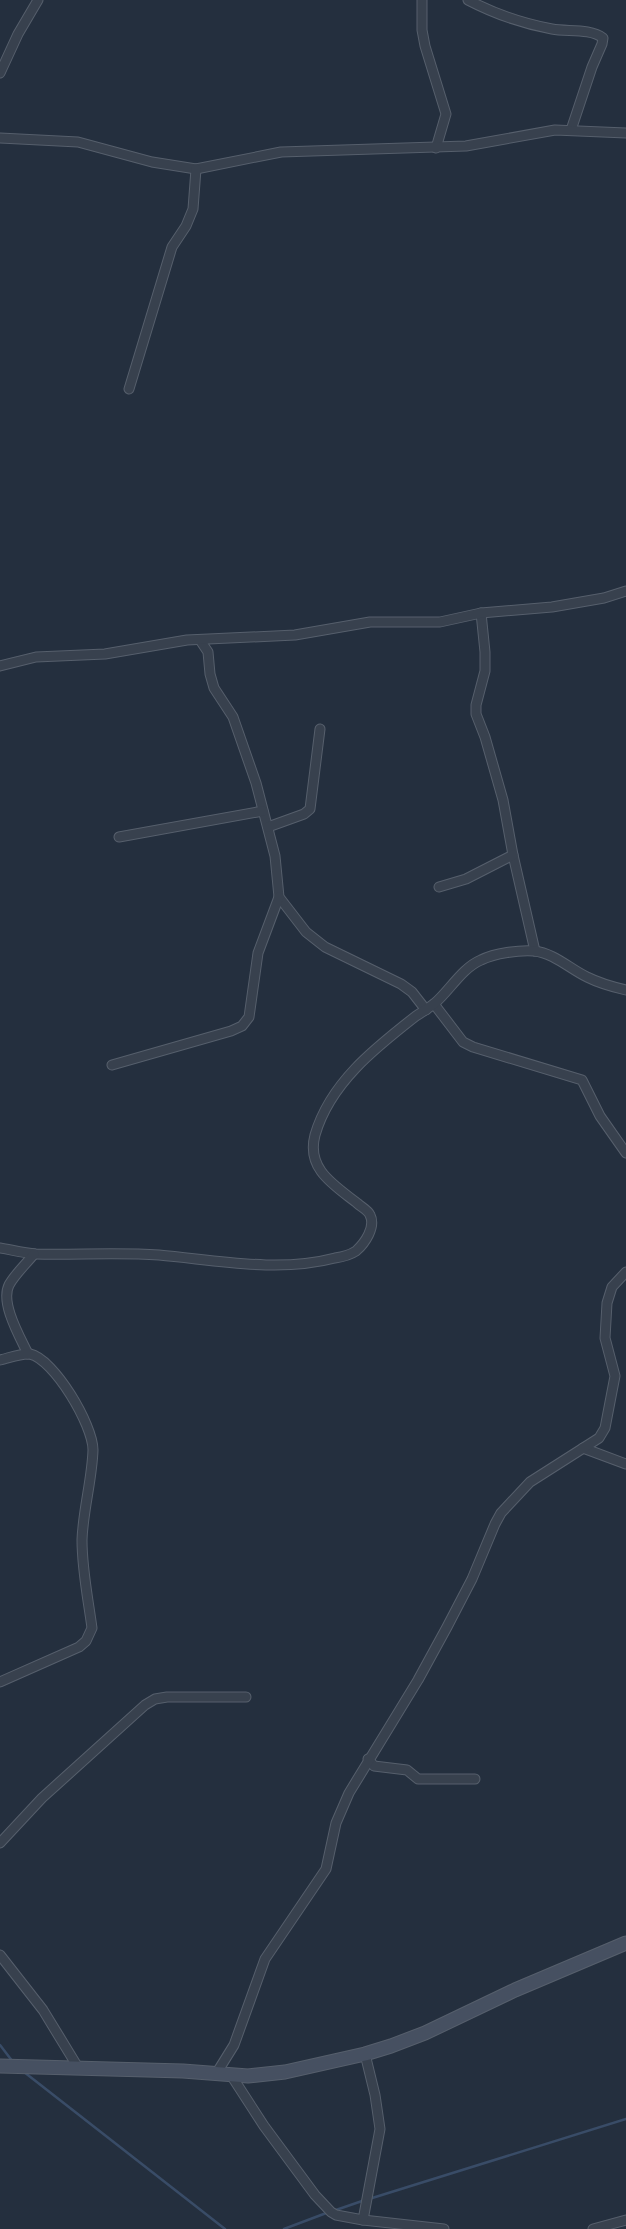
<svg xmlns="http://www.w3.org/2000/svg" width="626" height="2229" font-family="Mulish,sans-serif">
  <rect width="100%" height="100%" fill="#242f3e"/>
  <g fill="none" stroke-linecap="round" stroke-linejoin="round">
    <g stroke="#394c67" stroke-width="2.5">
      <path d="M0,2045L13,2062"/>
      <path d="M24,2072L225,2229"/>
      <path d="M369,2199L626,2119"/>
      <path d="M333,2211L365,2200"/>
      <path d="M284,2229L329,2212"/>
    </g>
    <g stroke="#565f6c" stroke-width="11">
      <g id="street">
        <path d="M422,0V30L425,46L446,114L436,148"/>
        <path d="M468,0C493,13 525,24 552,29C567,32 590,28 603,38L602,44L592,67L571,130"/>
        <path d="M0,73L18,34L38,0"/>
        <path d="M0,138L78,142L152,162L196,169L281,152L466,146L555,130L626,133"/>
        <path d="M129,389L172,247L186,226L193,209L196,169"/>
        <path d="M481,613L485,652V671L476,705V714L485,737L503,800L513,855L535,951"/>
        <path d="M200,640L208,652L210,674L214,688L233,717L256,783L275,856L279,897L306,932L325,947L401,984L412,992L426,1010"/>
        <path d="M0,666L36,657L105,654L187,640L295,635L370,622H440L481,613L552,607L604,598L626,591"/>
        <path d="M268,827L304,814L310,809L320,729"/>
        <path d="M119,837L263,811"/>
        <path d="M439,887L466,879L513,855"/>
        <path d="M434,1004L463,1042L473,1047L582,1080L600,1116L626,1153"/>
        <path d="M112,1065L231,1031L242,1026L249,1017L258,953L279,897"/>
        <path d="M0,1248C12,1250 24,1253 36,1254C77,1255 118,1252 159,1255C216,1260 278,1273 335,1258C342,1257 350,1255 356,1251C365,1243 376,1227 370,1215C368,1210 361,1207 357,1203C334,1185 306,1169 315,1135C330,1083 375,1048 416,1016C422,1012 429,1008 435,1003C450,990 462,968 481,960C495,953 519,950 534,951C554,953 570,969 587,977C599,983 613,987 626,990"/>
        <path d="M28,1354C20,1337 0,1303 9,1285C15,1274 26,1264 34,1254"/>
        <path d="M0,1360C9,1358 21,1353 30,1354C54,1359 93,1425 93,1450C92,1480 83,1510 82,1540C82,1570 88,1598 92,1628L86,1641L79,1647L0,1682"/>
        <path d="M583,1448L626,1464"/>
        <path d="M368,1759L374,1766L407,1770L418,1779H475"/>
        <path d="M0,1843L42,1798L145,1705L155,1699L167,1697H246"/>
        <path d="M0,1955L43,2010L79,2069"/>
        <path d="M216,2074L234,2045L265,1959L326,1869L336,1823L349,1793L418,1680L447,1627L472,1579L495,1524L501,1513L530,1482L599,1438L605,1428L615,1376L605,1338L607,1303L612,1287L626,1272"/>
        <path d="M231,2075L264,2126L315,2195L331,2212L336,2215L363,2220L444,2229"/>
        <path d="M363,2220L380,2129L375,2095L365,2054"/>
        <path d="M593,2229L626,2220"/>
      </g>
    </g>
    <g stroke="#565f6c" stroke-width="15">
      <path id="secondary" d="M0,2066L183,2071L248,2076L285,2072L365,2054L391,2046L425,2033L515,1990L626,1943"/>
    </g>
    <use href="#street" stroke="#38414e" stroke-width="9"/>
    <use href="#secondary" stroke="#465061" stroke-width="13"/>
  </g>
</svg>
